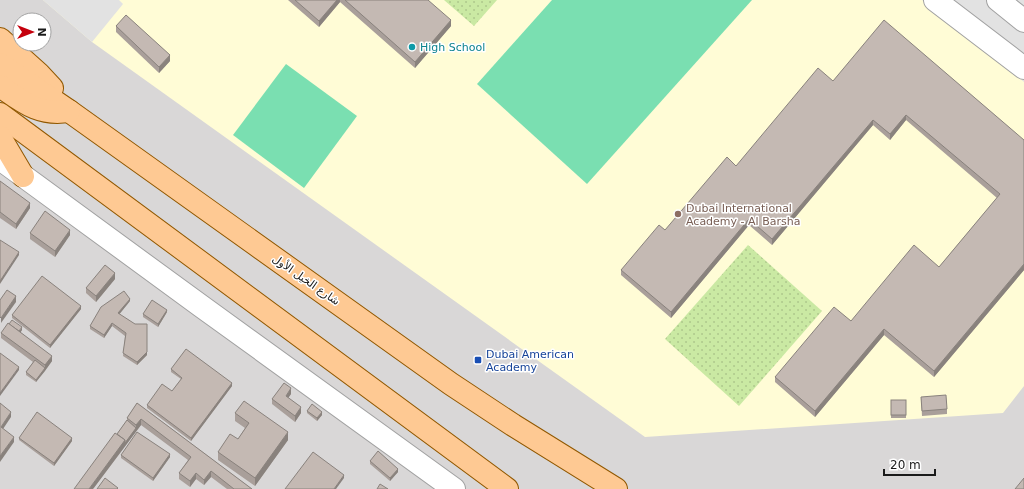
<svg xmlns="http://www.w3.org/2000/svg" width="1024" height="489" font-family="'DejaVu Sans','Noto Naskh Arabic',sans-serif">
  <defs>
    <pattern id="grass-dots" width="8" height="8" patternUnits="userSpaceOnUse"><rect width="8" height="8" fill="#cae9a3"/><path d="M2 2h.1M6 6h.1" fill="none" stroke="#adc78c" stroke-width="1.8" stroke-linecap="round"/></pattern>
  </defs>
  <rect width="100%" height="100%" fill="#ede7df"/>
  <path fill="#d9d7d7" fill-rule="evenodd" d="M0,0H1024V489H0ZM20,20H44V44H20Z"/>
  <path fill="#fffcd6" d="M43,0H1024V386L1003,413L645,437L92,42Z"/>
  <g fill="url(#grass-dots)">
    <path d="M444,0H497L474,26Z"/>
    <path d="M748,245L822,311L739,406L665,339Z"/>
  </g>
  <g fill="#7adfb1">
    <path d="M552,0H752L587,184L477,84Z"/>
    <path d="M286,64L357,116L304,188L233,135Z"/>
  </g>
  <g fill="#e2e2e2">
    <path d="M43,0H119L123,4L92,42Z"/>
    <path d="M922,0H1024V82Z"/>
  </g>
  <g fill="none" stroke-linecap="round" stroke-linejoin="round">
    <g stroke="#a1a1a1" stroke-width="24">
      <g id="minor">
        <path d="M935,0L1024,68"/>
        <path d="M998,0L1024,21"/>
        <path d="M0,159L201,306L454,489"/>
      </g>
    </g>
    <g stroke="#915800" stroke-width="24">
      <g id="major">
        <path d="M0,39L39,74L52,88"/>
        <path d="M0,64L69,111L451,384L513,425L616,489"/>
        <path d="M0,86C23,102 39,116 69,111"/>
        <path d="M0,114L507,489"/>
        <path d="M0,137L23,176"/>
      </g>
    </g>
    <use href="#minor" stroke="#fff" stroke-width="22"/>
    <use href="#major" stroke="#fec993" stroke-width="22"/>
  </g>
  <g fill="#a99f9a">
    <path d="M288,0H428L451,26L415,68L340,2L319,27Z"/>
    <path d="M116,26L170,61L159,73L116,32Z"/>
    <path d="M833,81L1024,140V270L934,377L884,335L815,417L775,382V377L851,321L939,267L997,198L906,120L890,140L873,125L772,245L749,225L671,318L621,275V270L736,166Z"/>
    <path d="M0,181L30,208L16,229L0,218Z"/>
    <path d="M30,233L70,235L55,257L30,239Z"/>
    <path d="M115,279L96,302L86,293V288Z"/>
    <path d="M130,301L119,314L147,355L137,365L123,356L125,336L112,326L104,338L90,329V326Z"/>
    <path d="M81,309L50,348L12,318V315Z"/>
    <path d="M167,312L158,327L143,317V314Z"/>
    <path d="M22,330L20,332L52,361L36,382L26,375V372L33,362L1,338V333Z"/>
    <path d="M171,369L232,386L191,441L147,408V405L172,391L181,379L171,372Z"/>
    <path d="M291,394L288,398L301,413L295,422L272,404V399Z"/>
    <path d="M921,397L947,409V414L922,416Z"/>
    <rect x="891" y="400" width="15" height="18"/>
    <path d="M137,403L252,489H227L211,477L204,485L196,479L190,487L179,479V473L188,460L141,425L93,489L117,434L127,420V418Z"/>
    <path d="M307,411L322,415L317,421L307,413Z"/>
    <path d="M235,413L288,440L255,486L218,460V452L238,439L245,428L235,421Z"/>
    <path d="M19,438L72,441L54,466L19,440Z"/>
    <path d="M121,455L170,457L153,481L121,458Z"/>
    <path d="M370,461L398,472L390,481L370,464Z"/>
  </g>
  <g fill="#89827d">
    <path d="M337,0H340V2L319,27V21Z"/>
    <path d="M451,20V26L415,68V62Z"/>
    <path d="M170,55V61L159,73V67Z"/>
    <path d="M906,115V120L890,140V134Z"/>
    <path d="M873,120V125L772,245V239Z"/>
    <path d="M30,203V208L16,229V224Z"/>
    <path d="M749,219V225L671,318V312Z"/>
    <path d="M70,230V235L55,257V251Z"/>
    <path d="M19,252V255L0,284V281Z"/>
    <path d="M1024,264V270L934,377V371Z"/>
    <path d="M115,273V279L96,302V296Z"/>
    <path d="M16,296V302L1,323V318Z"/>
    <path d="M130,299V301L118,316V313Z"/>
    <path d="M81,306V309L50,348V345Z"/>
    <path d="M167,310V312L158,327V324Z"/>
    <path d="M112,323V326L104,338V335Z"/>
    <path d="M22,327V330L19,335V332Z"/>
    <path d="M884,329V335L815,417V411Z"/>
    <path d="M147,352V355L137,365V362Z"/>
    <path d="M52,356V361L45,371V365Z"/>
    <path d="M19,367V370L0,396V393Z"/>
    <path d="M45,368V371L36,382V380Z"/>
    <path d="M232,383V386L191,441V438Z"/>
    <path d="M291,388V394L286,401V396Z"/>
    <path d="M301,407V413L295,422V416Z"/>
    <path d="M11,412V417L1,432V427Z"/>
    <path d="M322,412V415L317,421V418Z"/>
    <path d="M141,419V425L93,489H89L125,440L136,428V425Z"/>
    <path d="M288,432V440L255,486V478Z"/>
    <path d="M14,437V442L0,462V456Z"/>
    <path d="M72,438V441L54,466V463Z"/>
    <path d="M170,454V457L153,481V478Z"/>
    <path d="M398,469V472L390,481V478Z"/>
    <path d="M211,471V477L204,485V480Z"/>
    <path d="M196,473V479L190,487V481Z"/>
    <path d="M344,475V478L336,489H334Z"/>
  </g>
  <g fill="#c4b9b3" stroke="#89827d">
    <path d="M295,0H337L319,21Z"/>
    <path d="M345,0H428L451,20L415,62Z"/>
    <path d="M126,15L170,55L159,67L116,26Z"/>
    <path d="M884,20L1024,140V264L934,371L884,329L815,411L775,377L834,307L851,321L914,245L939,267L1000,194L906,115L890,134L873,120L772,239L749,219L671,312L621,270L659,225L665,230L727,157L736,166L818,68L833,81Z"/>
    <path d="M0,181L30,203L16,224L0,212Z"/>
    <path d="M45,211L70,230L55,251L30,233Z"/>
    <path d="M0,240L19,252L0,281Z"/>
    <path d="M105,265L115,273L96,296L86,288Z"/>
    <path d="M42,276L81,306L50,345L12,315Z"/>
    <path d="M7,290L16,296L1,318L0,317V300Z"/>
    <path d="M124,291L130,299L118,313L135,324H147V352L137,362L123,353L126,333L112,323L104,335L90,326L101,307Z"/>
    <path d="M152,300L167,310L158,324L143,314Z"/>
    <path d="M12,320L22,327L19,331L9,324Z"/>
    <path d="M8,323L52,356L45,365L1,333Z"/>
    <path d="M186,349L232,383L191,438L147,405L162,384L172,391L182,378L171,369Z"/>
    <path d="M0,353L19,367L0,393Z"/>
    <path d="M35,360L45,368L36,380L26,372Z"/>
    <path d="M284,383L291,388L286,396L301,407L295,416L272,399Z"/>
    <path d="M946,395L947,409L922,411L921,397Z"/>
    <rect x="891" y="400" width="15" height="15"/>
    <path d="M244,401L288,432L255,478L218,452L230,434L238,439L249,423L235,413Z"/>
    <path d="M0,403L11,412L1,427L14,437L0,456Z"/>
    <path d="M137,403L252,489H234L211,471L204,480L196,473L190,481L179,473L191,457L141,419L136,425L127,418Z"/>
    <path d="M312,404L322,412L317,418L307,411Z"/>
    <path d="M37,412L72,438L54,463L19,438Z"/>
    <path d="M127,420L136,428L125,443V440L117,434Z"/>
    <path d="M137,432L170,454L153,478L121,455Z"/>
    <path d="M115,433L125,440L89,489H74Z"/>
    <path d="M378,451L398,469L390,478L370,461Z"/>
    <path d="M313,452L344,475L334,489H285Z"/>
    <path d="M105,478L118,488L117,489H97Z"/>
    <path d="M1024,478V489H1015Z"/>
    <path d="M380,484L388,489H377Z"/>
  </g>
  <circle fill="#0f9aa8" stroke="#fff" stroke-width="1.5" cx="412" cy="47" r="4"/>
  <circle fill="#8d6e63" stroke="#fff" stroke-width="1.5" cx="678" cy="214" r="4"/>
  <rect fill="#1a4fb4" stroke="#fff" stroke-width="1.5" x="474" y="356" width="8" height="8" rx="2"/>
  <g text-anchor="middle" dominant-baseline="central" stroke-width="3" stroke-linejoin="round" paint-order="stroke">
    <g font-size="11" fill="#0d838f" stroke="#fff" text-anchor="start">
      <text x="420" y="47">High School</text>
    </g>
    <g font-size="11" fill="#785e54" stroke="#fff" text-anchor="start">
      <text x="686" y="208">Dubai International<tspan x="686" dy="13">Academy - Al Barsha</tspan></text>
    </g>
    <g font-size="11" fill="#1a1a1a" stroke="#fff">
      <text transform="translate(306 280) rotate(35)">شارع الخيل الأول</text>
    </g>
    <g font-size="11" fill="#164399" stroke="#fff" text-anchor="start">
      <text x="486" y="354">Dubai American<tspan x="486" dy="13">Academy</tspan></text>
    </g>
  </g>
  <g transform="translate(32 32) rotate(90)"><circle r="19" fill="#ffffff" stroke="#a3a3a3"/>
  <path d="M0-3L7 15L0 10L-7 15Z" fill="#c5000d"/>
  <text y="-6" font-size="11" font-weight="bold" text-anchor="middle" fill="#1a1a1a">N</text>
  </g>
  <path d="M884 469v6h51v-6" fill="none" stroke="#1a1a1a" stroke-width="2"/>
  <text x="890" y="469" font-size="12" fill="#1a1a1a" stroke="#ffffff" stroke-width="3" paint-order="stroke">20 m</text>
</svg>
